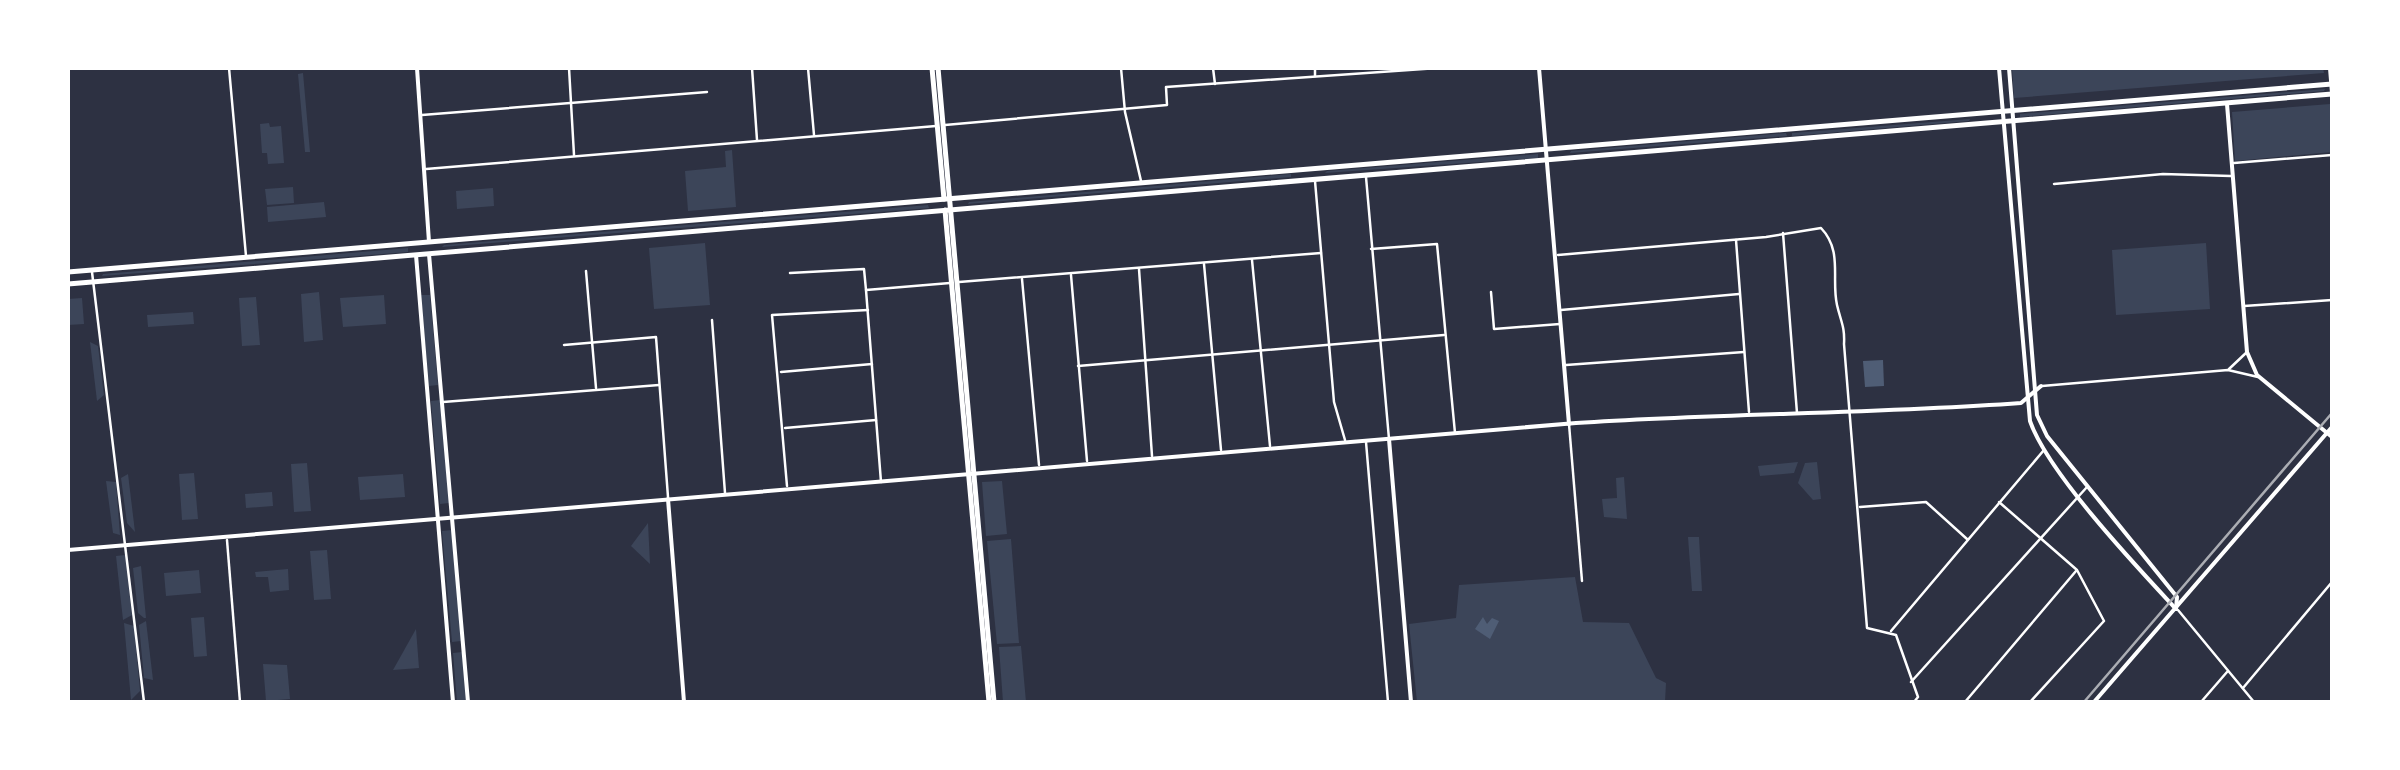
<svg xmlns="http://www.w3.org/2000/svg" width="2400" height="770" font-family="'Open Sans',sans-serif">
  <rect width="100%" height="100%" fill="#2d3142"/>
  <g fill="#3c4559">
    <path d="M2012,68H2323L2324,73L2014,98Z"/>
    <path d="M303,73L310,152H305L298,74Z"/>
    <path d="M2325,89L2324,91L2020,117V114Z"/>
    <path d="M2330,104L2332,152L2235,161L2232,112Z"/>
    <path d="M1970,119L1969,121L1792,136V133Z"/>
    <path d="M269,123L270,127L281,126L284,163L268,164L267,153H262L260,124Z"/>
    <path d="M1786,133L1787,136L1570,153L1571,151Z"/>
    <path d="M732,150L736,207L688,211L685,171L726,167L725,151Z"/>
    <path d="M1538,154V158L1325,173L1327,171Z"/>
    <path d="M1291,174V177L968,204L969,202Z"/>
    <path d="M293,187L294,203L267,205L265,189Z"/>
    <path d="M493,188L494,206L457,209L456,191Z"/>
    <path d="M324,202L326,217L268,222L267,207Z"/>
    <path d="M928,205L929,208L442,247L444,245Z"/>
    <path d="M705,243L710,305L654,309L649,248Z"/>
    <path d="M2206,243L2210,309L2116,315L2112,250Z"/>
    <path d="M408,248V252L102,276L103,274Z"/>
    <path d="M319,292L323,340L304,342L301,294Z"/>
    <path d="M384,295L386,324L343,327L340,298Z"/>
    <path d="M421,295H430L438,385L429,386Z"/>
    <path d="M256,297L260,345L242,346L239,298Z"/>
    <path d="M82,298L84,324L68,325V299Z"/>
    <path d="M193,312L194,324L148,327L147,315Z"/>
    <path d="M90,342L98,346L104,395L97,401Z"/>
    <path d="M440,400L449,503L440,504L431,401Z"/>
    <path d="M1798,462L1794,473L1760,476L1758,466Z"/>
    <path d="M1817,462L1821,499L1813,500L1798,483L1805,463Z"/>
    <path d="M307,463L311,511L294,512L291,464Z"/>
    <path d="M194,473L198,519L182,520L179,474Z"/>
    <path d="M128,474L135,532L127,523L121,478Z"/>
    <path d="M403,474L405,497L360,500L358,477Z"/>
    <path d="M1624,477L1627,519L1604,517L1602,499L1617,498L1616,478Z"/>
    <path d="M106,481L116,482L120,535L113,533Z"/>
    <path d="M1002,481L1007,534L986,536L982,482Z"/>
    <path d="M272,492L273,506L246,508L245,494Z"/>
    <path d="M648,523L650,564L631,546Z"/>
    <path d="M452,530L461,641L452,642L442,531Z"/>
    <path d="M1688,537H1699L1702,591H1692Z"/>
    <path d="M1011,539L1019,643L997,644L987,541Z"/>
    <path d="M327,550L331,599L314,600L310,551Z"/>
    <path d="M125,555L132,615L123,620L116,556Z"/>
    <path d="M141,566L146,618H144L138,613L133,568Z"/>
    <path d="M288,569L289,590L270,592L268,577H256L255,572Z"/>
    <path d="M199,570L201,593L166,596L164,573Z"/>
    <path d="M1575,577L1583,622L1629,623L1656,678L1666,683L1665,702H1417L1409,624L1456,618L1459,585Z"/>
    <path d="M204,617L207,656L194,657L191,618Z"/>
    <path d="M146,621L153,680L144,678L139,625Z"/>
    <path d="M124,623L134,626L140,691L131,700Z"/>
    <path d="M416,629L419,668L393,670Z"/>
    <path d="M1021,646L1026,702H1003L999,647Z"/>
    <path d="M462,652L466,702H457L453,653Z"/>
    <path d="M263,664L287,665L290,699L266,701Z"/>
  </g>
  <g fill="#4f5d75">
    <path d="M1883,360L1884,386L1865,387L1863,361Z"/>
    <path d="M1483,617L1487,624L1492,618L1499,621L1490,639L1475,629Z"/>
  </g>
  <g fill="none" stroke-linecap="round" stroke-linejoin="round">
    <g stroke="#fff" stroke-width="2.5">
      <path d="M229,68L246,256"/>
      <path d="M569,68L574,155"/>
      <path d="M752,68L757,140"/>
      <path d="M808,68L814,135"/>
      <path d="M1121,68L1125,112L1141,181"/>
      <path d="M1213,68L1215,84"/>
      <path d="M1315,68V76"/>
      <path d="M422,115L707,92"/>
      <path d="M945,125L1167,105L1166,87L1438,68"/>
      <path d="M2234,163L2332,155"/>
      <path d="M426,169L936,126"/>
      <path d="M1366,177L1389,439"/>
      <path d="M1315,181L1334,402L1345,440"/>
      <path d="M2054,184L2163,174L2231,176"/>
      <path d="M1783,233L1797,413"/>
      <path d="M1736,240L1749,412"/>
      <path d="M1371,249L1437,244L1455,433"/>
      <path d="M1558,255L1766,237L1821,228C1843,251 1831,278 1837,305C1841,322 1845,327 1844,344L1867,628L1896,635L1918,697L1914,702"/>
      <path d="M1252,260L1270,446"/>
      <path d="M1204,264L1221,450"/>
      <path d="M1139,269L1152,456"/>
      <path d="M586,271L596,388"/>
      <path d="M92,272L144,702"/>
      <path d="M790,273L864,269L866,290L950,283"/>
      <path d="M1071,275L1087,461"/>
      <path d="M1022,279L1039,465"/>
      <path d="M959,282L1321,253"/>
      <path d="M866,290L881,482"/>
      <path d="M1491,292L1494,329L1560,324"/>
      <path d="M2244,306L2332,300"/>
      <path d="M1561,310L1739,294"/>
      <path d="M712,320L725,493"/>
      <path d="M564,345L656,337L668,497"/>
      <path d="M1566,365L1744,352"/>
      <path d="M1078,366L1444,335"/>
      <path d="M2229,369L2247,352"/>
      <path d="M781,372L872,364"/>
      <path d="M2042,386L2228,370L2258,377"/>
      <path d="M443,402L659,385"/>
      <path d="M1569,424L1582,581"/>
      <path d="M785,428L876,420"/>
      <path d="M1366,442L1388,702"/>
      <path d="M787,486L772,315L868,310"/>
      <path d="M1999,502L2077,570L2104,621L2030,702"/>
      <path d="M1860,507L1926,502L1967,539"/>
      <path d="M227,540L240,702"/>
      <path d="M2178,610L2254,702"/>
      <path d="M1891,631L2044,450"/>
      <path d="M1911,682L2087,487"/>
      <path d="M2243,688L2332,582"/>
      <path d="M1965,702L2076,571"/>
      <path d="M2201,702L2227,672"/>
    </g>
    <g stroke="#fff" stroke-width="4">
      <path d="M1539,68L1569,424"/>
      <path d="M2330,68L2332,93"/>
      <path d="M2227,104L2247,352L2257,375L2332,437"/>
      <path d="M668,499L684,702"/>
    </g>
    <g stroke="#fff" stroke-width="4">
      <path d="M417,68L429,242"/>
      <path d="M1999,68L2030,421C2048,473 2137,567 2176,609"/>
      <path d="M2009,68L2037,415L2047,436L2177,597L2176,609"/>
      <path d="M429,254L468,702"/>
      <path d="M416,255L453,702"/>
      <path d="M1389,439L1411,702"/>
      <path d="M68,550L1576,423C1724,413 1872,414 2021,403L2041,386"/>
      <path d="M2094,702L2332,427"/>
    </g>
    <g stroke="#fff" stroke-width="5">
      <path d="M932,68L944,199"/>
      <path d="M938,68L994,702"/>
      <path d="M945,210L989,702"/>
      <path d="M68,272L2332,84"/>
      <path d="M68,284L2332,94"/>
    </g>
    <path stroke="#abadb3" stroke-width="2.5" d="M2084,702L2332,413"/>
  </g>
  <rect width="2400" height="770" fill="none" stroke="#ffffff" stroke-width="140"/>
</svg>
